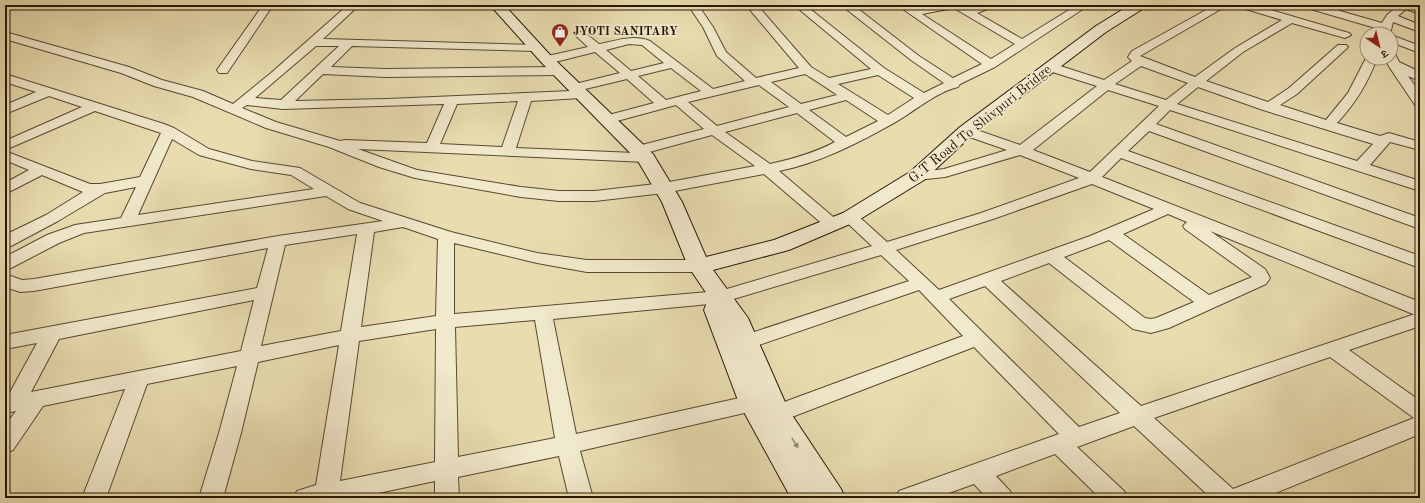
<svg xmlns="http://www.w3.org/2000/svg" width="1425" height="503" font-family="'Old Standard TT','Noto Serif Devanagari',serif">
  <rect width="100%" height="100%" fill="#e9ddb0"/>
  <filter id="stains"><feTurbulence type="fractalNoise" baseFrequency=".005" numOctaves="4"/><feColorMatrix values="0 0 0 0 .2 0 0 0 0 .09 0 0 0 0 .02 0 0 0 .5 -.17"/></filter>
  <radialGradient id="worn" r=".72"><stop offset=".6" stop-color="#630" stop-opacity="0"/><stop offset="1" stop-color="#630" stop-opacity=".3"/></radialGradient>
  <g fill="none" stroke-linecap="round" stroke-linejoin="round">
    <g stroke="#584831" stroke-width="2">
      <g id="street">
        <path d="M263,5H273L227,73H219L217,70Z"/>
        <path d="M348,5H359L323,39L535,45L539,46L541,48L539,50L535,51L352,46L331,67L386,69L558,67L562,68L564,71L562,74L558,75L386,77L323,74L295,101L387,99L571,91L569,88L571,85L620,73L595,52L547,64L543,63L541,60L543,57L588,47L575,35L581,32L585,33L599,44C616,41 633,34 650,41L713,89L745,81L717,56L703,27L688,5H698L713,27L726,52L756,78L799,68L746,5H757L811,67L829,78L871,69L794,5H805L884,68L924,93L944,83L911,60L841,5H853L919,56L953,78L982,64L897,5H909L915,9C930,6 955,0 969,8L979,5H994L993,7L977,13L1022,39L1077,5H1089L995,67L960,84L958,87C934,93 914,112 892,124C856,144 819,163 779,171L838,221L840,224L838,227L832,229L826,227L764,174L664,193L595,201H559L521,197L415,178L379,167L329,147L266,128L193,97L154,86L121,73L5,39V32L129,67L162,80L203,91L233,104L271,73ZM954,8L1015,44L991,59L922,14ZM629,44L642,45L664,63L631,71L606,50ZM316,46H339L281,100L255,98ZM671,68L701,91L666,100L638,76ZM805,74C816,81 826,87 837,95L801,104L771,82ZM878,75L914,98L888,115L838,84ZM627,79L654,103L601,117L599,120L601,123L606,124L676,105L704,129L634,147L632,150L635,153L516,148L531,101L581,98L586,97L587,94L586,91L581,90ZM759,85L789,107L717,126L688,102ZM846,100L878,121L846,137L809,110ZM518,101L502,147L440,144L457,104ZM444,104L427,143L345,140L340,141L276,122L242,108L247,105L283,109ZM797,113L835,142C814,153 793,159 770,164L725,132ZM712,135L755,166L664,183L595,191H559L521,187L417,170L358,149L646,162L651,161L653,158L651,155L642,154Z"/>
        <path d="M1215,5H1228L1140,56L1195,77L1235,48L1282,20L1239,7L1238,5H1254L1349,33L1351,35L1345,38L1292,23L1243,52L1206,81L1268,102L1289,88L1338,45H1346L1348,47L1346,49L1297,94L1280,105L1326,120L1348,93L1367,56V58H1377C1368,83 1355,104 1337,123L1380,136L1389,133L1420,142V150L1390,142L1370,165L1420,181V191L1170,110L1156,124L1420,218V229L1149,131L1128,151L1420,256V268L1121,158L1102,177L1420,302V326L1349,350L1420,401V434L1263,498H1211L1134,426L1077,447L1124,491L1128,498H1100L1055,454L996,476L1010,491L1014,498H987L974,484L935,498H895L899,491L1059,434L974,347L784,420L776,422L768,420L765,414L768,408L963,336L919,290L753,347L746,349L739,347L736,342L739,337L909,281L881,255L720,303L553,319L576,434L753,395L760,397L764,403L760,409L753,411L580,451L593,498H569L559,456L458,477L459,498H435V481L355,498H293L297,491L316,485L339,345L258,362L241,433L223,498H199L219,433L237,366L147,384L106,498H82L125,389L43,406L13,450L5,453V426L16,411L5,413V397L8,396L37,343L5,349V335L257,288L268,248L34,291L20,292L5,287V274L22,280L34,279L278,236L383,221L348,209L326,196L84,233L59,243L11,268L5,270V257L47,235L75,225L121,218L136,187L105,193L58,221L11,246L5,247V235L46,215L83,192L42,175L5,194V183L29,170L5,160V151L90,184H100L140,177L161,133L95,111L5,150V141L82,107L49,96L5,114V105L36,92L5,82V74L164,124L174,128L209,149L252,161L300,168L360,203L451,232L537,253L587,260H699L705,262L708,266L705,270L699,272H587L537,263L454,243V314L720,291L872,246L844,220L842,217L844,214L850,212L856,214L887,242L981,213L1079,178L1020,155L945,177L917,180L912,179L910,176L912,173L944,169L1007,150L961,134L959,131L961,128L966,127L971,128L1020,145L1097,86L1046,70L1044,67L1046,64H1054L1104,80L1132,61L1128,57L1132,51ZM1141,66L1188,83L1166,100L1115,84ZM1198,87L1263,110L1373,144L1357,161L1177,104ZM1108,90L1159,106L1090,172L1033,150ZM172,139L199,155L251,169L291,175L314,189L138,215ZM1092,184L1154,209L1090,236L939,290L896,250L993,219ZM1168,214L1187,222L1183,226L1185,229L1252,277L1209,295L1123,234ZM403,227L438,239L436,316L361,327L374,232ZM1210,231L1413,314H1415L1141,406L1001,281L1049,263L1133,329L1151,333L1169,328L1266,284L1270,278L1265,269ZM357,234L341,331L261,346L285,245ZM1109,240L1194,302L1156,318L1151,319L1145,318L1064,257ZM985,286L1120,413L1079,427L949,299ZM254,300L241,351L31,392L59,339ZM535,320L555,438L458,457L455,327ZM436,329L435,462L340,481L359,341ZM1330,357L1414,418L1233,489L1154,418Z"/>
        <path d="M1307,5H1319L1382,23L1387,15L1399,5H1414L1420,7V14L1406,9L1398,16L1420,25V32L1393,22L1390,34H1378L1379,29L1307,8Z"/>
        <path d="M1391,35L1420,46V53L1391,42Z"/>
        <path d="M1391,52L1395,54L1399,62L1420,72V81L1408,76L1420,93V106L1415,105L1388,65L1386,58H1391Z"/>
      </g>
    </g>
    <g stroke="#281607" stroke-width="2">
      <path id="secondary" d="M490,5H504L552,57L653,154L682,202L706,257L774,240L843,213L910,172L960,127L1096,26L1130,5H1146L1144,8L1106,32L1001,112L972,135L924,180L857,221L789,250L713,270L748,318L788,409L841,489L845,498H791L739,403L704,310L709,297L688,266L662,202L638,161L542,63Z"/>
    </g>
    <use href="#street" fill="#f1e9cc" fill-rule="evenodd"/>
    <use href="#secondary" fill="#f1e9cc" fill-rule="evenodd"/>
  </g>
  <defs><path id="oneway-solid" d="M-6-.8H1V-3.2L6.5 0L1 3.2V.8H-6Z"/></defs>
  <use fill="#978a73" href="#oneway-solid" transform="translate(795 443) rotate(58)"/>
  <defs>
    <g id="shop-pin" transform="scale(0.9)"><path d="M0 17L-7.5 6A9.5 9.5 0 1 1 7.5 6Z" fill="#8f2418" stroke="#f1e9cc"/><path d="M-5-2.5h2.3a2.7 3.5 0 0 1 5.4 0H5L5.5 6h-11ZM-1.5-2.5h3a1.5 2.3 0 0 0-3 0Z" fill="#fff"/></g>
  </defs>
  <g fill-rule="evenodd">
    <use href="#shop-pin" x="560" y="32"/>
  </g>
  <g text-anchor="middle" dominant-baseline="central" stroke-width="3.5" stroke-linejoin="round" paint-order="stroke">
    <g font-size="12" font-weight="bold" fill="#281607" stroke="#f1e9cc" text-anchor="start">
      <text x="573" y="32">JYOTI SANITARY</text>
    </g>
    <g font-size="14" fill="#281607" stroke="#f1e9cc">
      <text transform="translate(980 124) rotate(-39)">G.T Road To Shivpuri Bridge</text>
    </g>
  </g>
  <rect width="1425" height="503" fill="none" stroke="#e9ddb0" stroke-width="20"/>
  <rect x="6" y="6" width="1413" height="491" fill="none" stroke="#281607" stroke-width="2"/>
  <rect x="10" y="10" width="1405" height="483" fill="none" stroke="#281607"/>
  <g transform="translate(1379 46) rotate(145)"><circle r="19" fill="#f1e9cc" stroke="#a1957d"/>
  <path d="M0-3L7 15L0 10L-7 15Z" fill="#8f2418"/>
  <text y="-6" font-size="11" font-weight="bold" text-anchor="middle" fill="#281607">उ</text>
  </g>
  <rect width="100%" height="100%" filter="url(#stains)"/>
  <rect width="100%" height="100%" fill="url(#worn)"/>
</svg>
